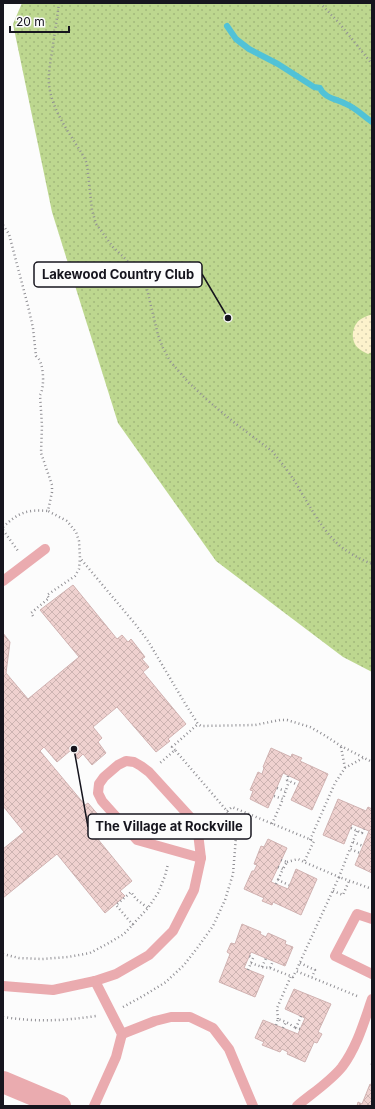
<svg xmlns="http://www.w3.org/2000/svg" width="375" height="1109" font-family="Inter,sans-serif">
  <defs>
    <pattern id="grass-dots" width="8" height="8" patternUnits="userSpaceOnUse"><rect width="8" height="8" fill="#bdd78f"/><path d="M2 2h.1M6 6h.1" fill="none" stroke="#a2b87b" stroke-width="1.8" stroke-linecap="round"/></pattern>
    <pattern id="sand-dots" width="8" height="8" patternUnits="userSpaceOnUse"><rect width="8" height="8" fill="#fcf2cc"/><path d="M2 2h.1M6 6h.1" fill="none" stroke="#d7cfaf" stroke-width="1.8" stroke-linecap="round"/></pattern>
    <pattern id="building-cross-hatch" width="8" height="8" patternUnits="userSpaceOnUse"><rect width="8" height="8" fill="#efd1cf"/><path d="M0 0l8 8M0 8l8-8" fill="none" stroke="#ccb3b1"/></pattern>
  </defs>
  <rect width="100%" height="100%" fill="#fcfcfc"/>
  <path fill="url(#grass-dots)" d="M22,3H372V672L343,657L216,561L118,423L52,212L13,24Z"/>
  <path fill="url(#sand-dots)" d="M370,315H372V352L368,354C364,352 360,350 357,347C350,339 352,325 361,319C364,317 367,316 370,315Z"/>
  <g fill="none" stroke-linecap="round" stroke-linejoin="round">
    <path stroke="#51c2d7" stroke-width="6" d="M227,26L236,39L249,49L278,64L314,87L320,88C324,98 337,99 346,104C356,108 363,116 372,122"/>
  </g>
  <g fill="url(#building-cross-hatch)" stroke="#d0b2b1">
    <path d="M73,585L117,639L122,635L128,642L131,639L145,657L142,659L149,667L143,672L186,724L168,739L170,741L156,752L117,707L93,727L102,738L98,742L106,753L92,765L83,754L78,759L71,750L57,762L44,747L40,751L85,805L88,803L100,817L88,827L132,881L120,891L125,896L105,913L57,854L3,898V849L24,832L3,806V633L10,642L6,673L28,699L79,657L40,610Z"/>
    <path d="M271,748L291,757L292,754L302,758L300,761L328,774L312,810L291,800L300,781L283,773L268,808L250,799L253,791L250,790L258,772L262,774L264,768L263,767Z"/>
    <path d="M338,799L366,811L368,807L372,809V873L355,865L369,831L352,824L344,844L323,835Z"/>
    <path d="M268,839L287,848L271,882L288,889L296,869L317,879L301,915L273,902L272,905L262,901L264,898L244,889L252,871H254L257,865L254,864L261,846L264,847Z"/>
    <path d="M242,924L261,932L260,934L266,937L268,933L286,941L285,944L293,947L285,966L251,952L244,968L264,976L255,997L219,982L230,954L227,952L231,943L235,944Z"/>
    <path d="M294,989L331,1004L318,1032L322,1034L317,1043L314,1042L305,1062L287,1054L288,1052L282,1049L280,1052L262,1045L264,1042L255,1038L263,1020L298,1034L305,1018L285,1009Z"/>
    <path d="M370,1084L372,1085V1106H357L358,1102L362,1104Z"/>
  </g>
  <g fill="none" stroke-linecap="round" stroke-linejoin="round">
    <g stroke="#908f94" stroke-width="2.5" stroke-dasharray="1 3" stroke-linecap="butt">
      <path d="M59,3C57,19 54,36 52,52C50,65 47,78 50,91C55,115 72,137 84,157L87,164L92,210L96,224L113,247L139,272L145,281L158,335L163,348L170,361L188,382L206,399L236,424L272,451L276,456C285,467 294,479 301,492C312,510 322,529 338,544C348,553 360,559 372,564"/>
      <path d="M320,3L340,24L372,64"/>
      <path d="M3,225L9,234L28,306L33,328L36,356C44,361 45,387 40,395L42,426L41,453L52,485V492L48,511L67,521L76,532L79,541L80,558L136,625L148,641L186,705L198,724L201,726L255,725L280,720H287L310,727L324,735L341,746L372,762"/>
      <path d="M3,527C18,513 27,509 48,511"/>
      <path d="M3,530L18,551"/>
      <path d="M33,616L31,613L49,598L47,595L75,576L79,569L80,558"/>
      <path d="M341,747L345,768"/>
      <path d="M175,750L172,747L198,724"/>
      <path d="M288,776L287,780L298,785"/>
      <path d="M277,788L285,791"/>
      <path d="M274,796L283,799L289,781"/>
      <path d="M227,811L232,807L314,841L304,862L339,877L350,849"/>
      <path d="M272,824L283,799"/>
      <path d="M351,828L362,833L364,829"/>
      <path d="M357,831L350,849L360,853"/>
      <path d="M310,840L335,783L345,768L363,758"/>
      <path d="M353,842L363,846"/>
      <path d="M281,860L287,862L283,869"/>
      <path d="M287,862L298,859L304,862"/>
      <path d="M278,867L283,869L278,880"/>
      <path d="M276,884L278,880L289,885"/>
      <path d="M333,891L343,895L349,881"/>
      <path d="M133,925L116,905L131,892L136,899L148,908"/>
      <path d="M3,954L19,958L42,959L68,957L90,953L107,944L124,934L148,908L158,893L165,876L168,864"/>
      <path d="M251,963L262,967L270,968L273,961"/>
      <path d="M300,963L315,970L312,977"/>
      <path d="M262,967L266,958"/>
      <path d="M270,968L293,977L296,971"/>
      <path d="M248,970L253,958L249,956"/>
      <path d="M357,996L296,971L339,877L372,889"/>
      <path d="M123,1007L143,996L166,982L184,965L198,947L213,926L225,900L233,874L237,824L227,811L175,750L160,763"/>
      <path d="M3,1017C36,1022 63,1021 96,1016"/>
      <path d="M278,1019L277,1008L291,976"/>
      <path d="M276,1025L278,1019L286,1022"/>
      <path d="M283,1028L286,1022L296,1028"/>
      <path d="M300,1029L296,1028L301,1016"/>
      <path d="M372,1064L371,1067H372"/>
    </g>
    <g stroke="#eaabaf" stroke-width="10">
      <path d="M3,581L45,549"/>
      <path d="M126,761L134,762L141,766L149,772L191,818L198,833L201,858L137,840L102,801L98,793L99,784L104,777L118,765Z"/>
      <path d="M372,919L357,914L335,956L372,974"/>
      <path d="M3,986L53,990L95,981L116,974L149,955L173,931L194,890L201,858"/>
      <path d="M122,1034L155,1021L171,1017H190L213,1028L229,1049L253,1106"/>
      <path d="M94,1106L116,1057L122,1034L95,981"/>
      <path d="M297,1106C311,1094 330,1082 342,1067C357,1047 364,1022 372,999"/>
    </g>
    <path stroke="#eaabaf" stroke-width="22" d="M3,1082L60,1106"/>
  </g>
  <path fill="none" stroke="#16151e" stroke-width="1.5" d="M228 318L202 274M74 749L88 827"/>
  <g fill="#16151e" stroke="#fcfcfc" stroke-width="1.5">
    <circle cx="228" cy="318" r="4"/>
    <circle cx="74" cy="749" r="4"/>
  </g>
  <g fill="#fcfcfc" stroke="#16151e" stroke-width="1.5">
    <rect x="34" y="262" width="168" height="25" rx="4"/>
    <rect x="88" y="814" width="163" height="25" rx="4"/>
  </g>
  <g font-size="13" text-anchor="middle" font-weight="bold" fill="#16151e">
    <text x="118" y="279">Lakewood Country Club</text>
    <text x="169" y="831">The Village at Rockville</text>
  </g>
  <rect width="375" height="1109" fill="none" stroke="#16151e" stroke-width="8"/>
  <path d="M10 26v6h59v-6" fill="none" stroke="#16151e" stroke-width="2"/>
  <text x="16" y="26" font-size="12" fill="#16151e" stroke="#fcfcfc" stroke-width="3" paint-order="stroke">20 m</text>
</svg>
